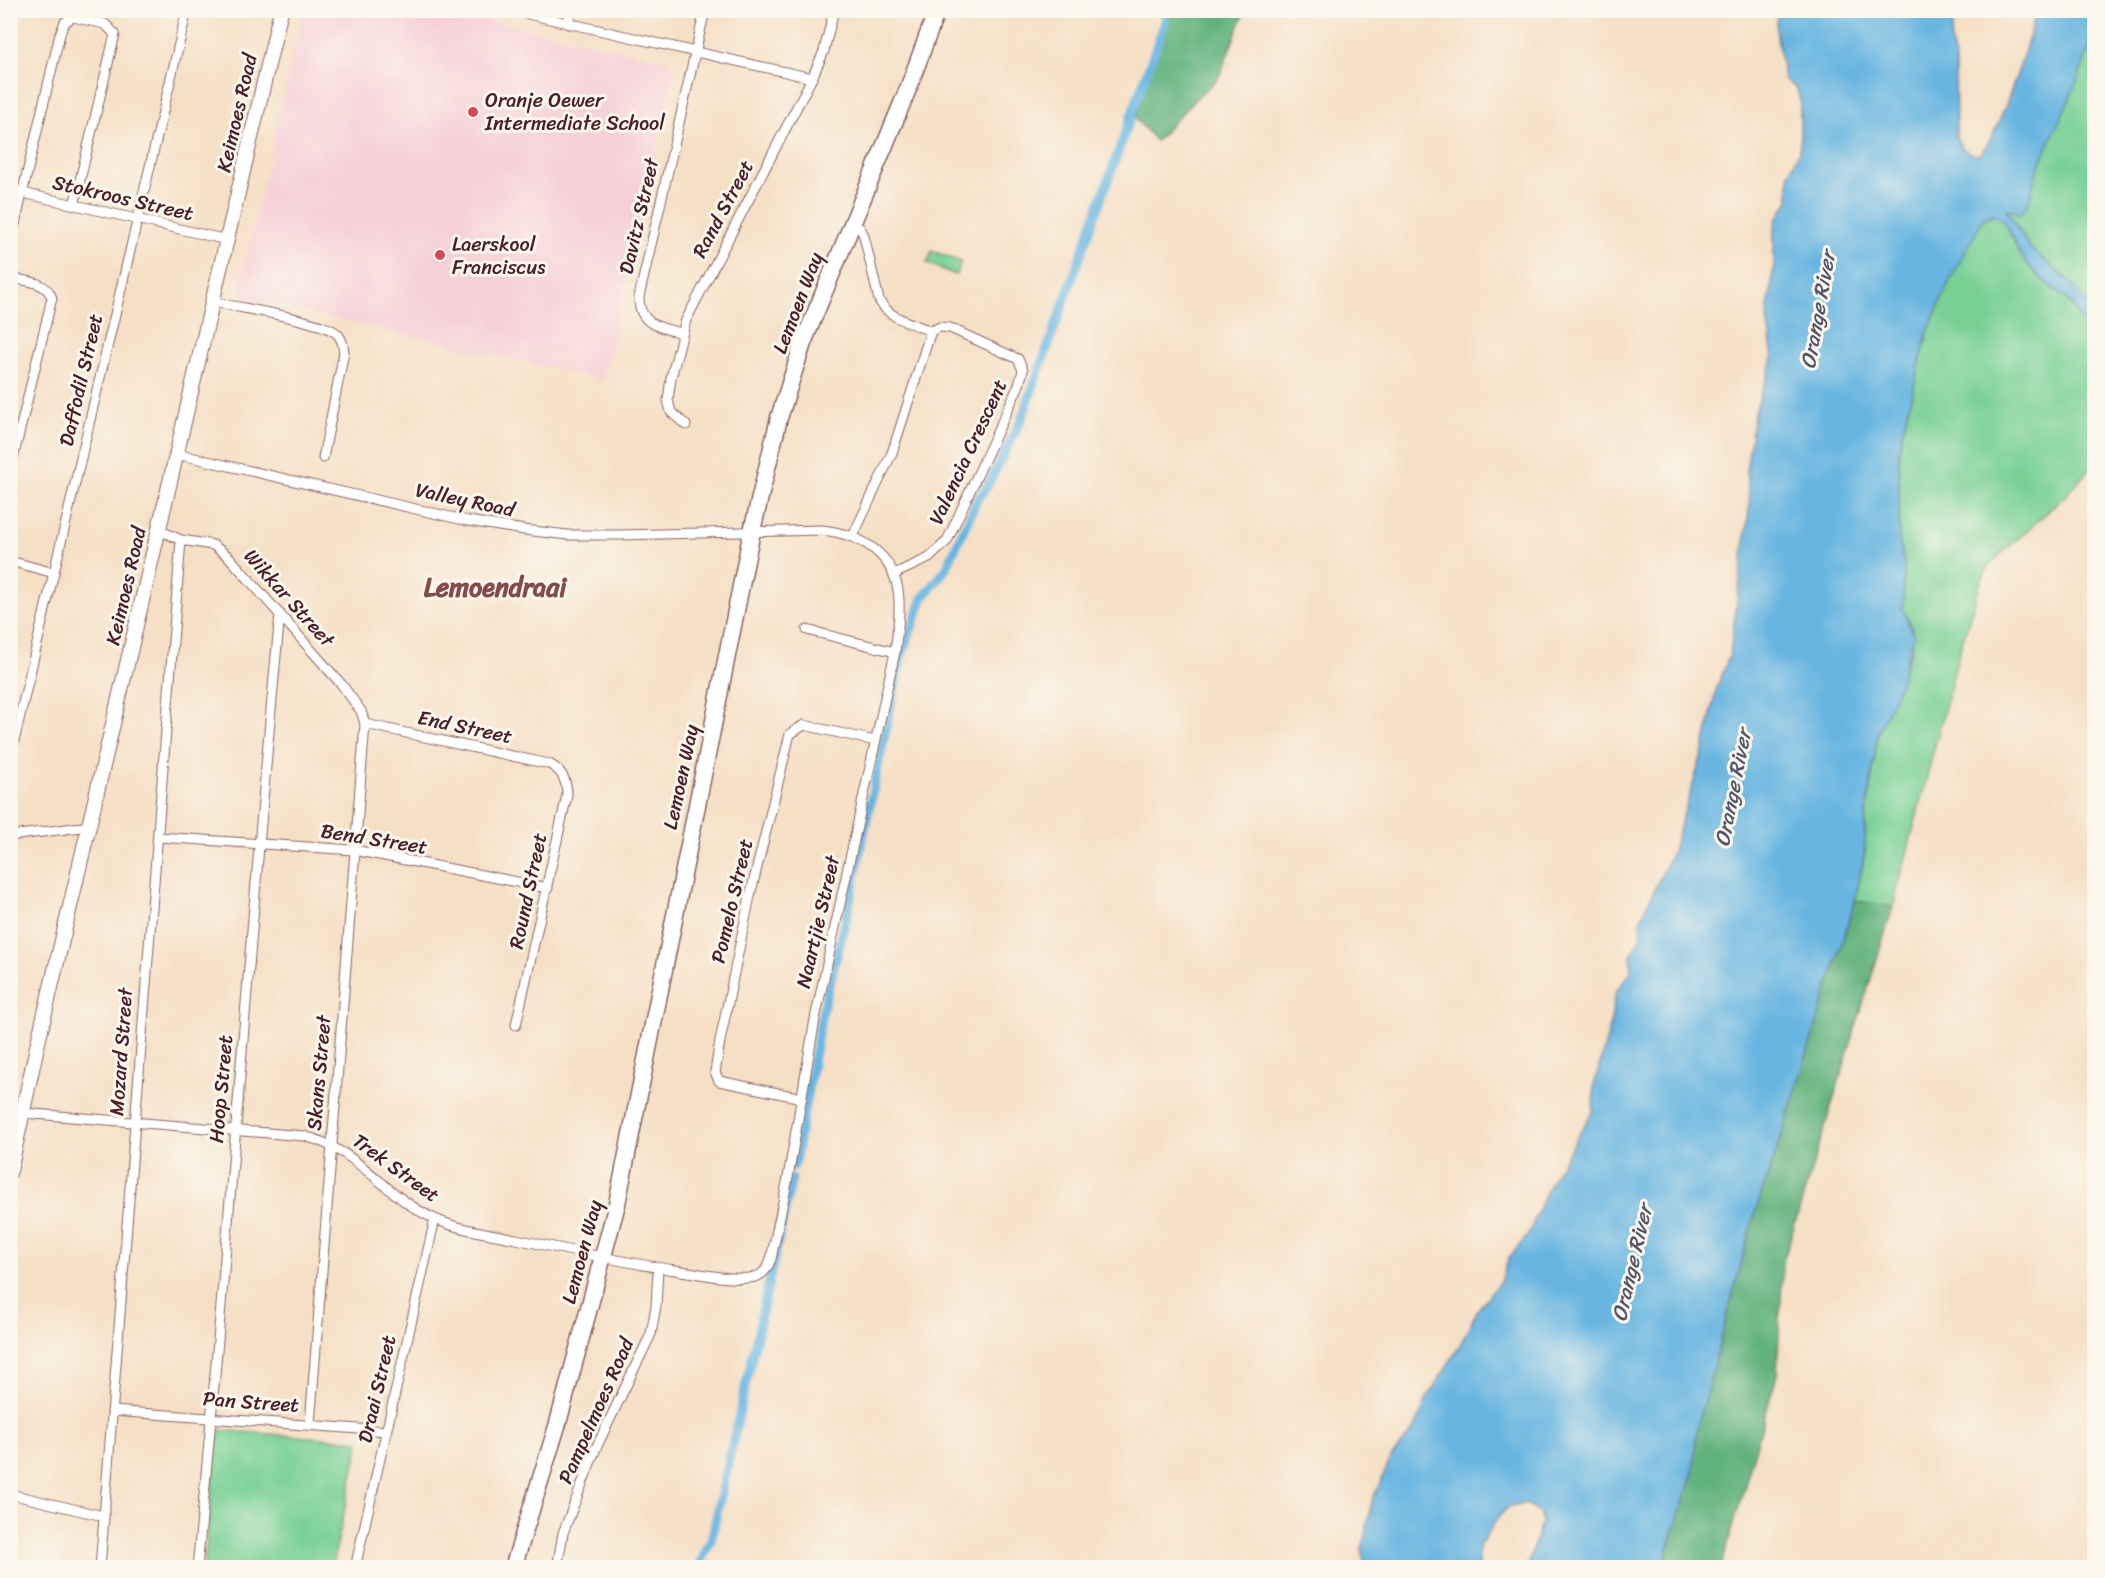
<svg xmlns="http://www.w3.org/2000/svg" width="2105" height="1578" font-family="Sriracha,sans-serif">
  <rect width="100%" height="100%" fill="#fbf7ec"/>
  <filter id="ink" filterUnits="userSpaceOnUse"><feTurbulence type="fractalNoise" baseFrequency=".0167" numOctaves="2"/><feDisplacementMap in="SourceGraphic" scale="12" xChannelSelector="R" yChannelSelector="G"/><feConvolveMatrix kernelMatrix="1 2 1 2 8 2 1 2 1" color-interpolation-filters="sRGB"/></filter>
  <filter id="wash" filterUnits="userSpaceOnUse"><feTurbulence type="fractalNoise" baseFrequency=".008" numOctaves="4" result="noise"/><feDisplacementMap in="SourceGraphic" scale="24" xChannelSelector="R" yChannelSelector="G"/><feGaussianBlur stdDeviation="1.35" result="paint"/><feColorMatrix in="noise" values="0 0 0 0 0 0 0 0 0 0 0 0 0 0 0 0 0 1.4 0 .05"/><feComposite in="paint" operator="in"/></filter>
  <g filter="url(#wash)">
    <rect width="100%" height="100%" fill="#f5dfc5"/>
    <path fill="#f6cfd7" d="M303,11H447L671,61L675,70L603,380L245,298L239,289Z"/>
    <g fill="#78d095" stroke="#617860" stroke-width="1.5">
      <path d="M2094,23V313L2071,283L2030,248L2007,210L2012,209L2018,214L2026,207L2037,172L2089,42Z"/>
      <path d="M1994,214L2005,222L2020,254L2036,274L2070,302L2094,342V464L2065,496L1989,565L1981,581L1962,642L1893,907L1855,901L1865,851V823L1878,733L1912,650V628L1903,609L1904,564L1899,540V451L1902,433L1928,331L1949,282L1983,219Z"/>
      <path d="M932,251L961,262L956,275L927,263Z"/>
      <path d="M218,1430L360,1441L332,1567H204Z"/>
    </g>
    <g fill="#62b27e" stroke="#566854" stroke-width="1.5">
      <path d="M1168,11H1245L1218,79L1198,96L1156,141L1135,118Z"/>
      <path d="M1855,901L1893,907L1783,1262L1777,1374L1722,1565L1721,1568H1662L1693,1472L1697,1428L1754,1215L1777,1150Z"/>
    </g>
    <path fill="#68b5e1" stroke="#596a86" stroke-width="1.5" d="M1777,11H1953L1951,42L1955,58L1956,137L1963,149L1976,156C1997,148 2030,36 2036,11H2094C2095,60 2054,126 2037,172C2032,185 2031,206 2020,215L2012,209L2007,210L2030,248L2071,283L2094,313V342L2070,302L2036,274L2020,254L2005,222L1994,214L1983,219L1949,282L1928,331L1902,433L1899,451V540L1904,564L1903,609L1914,635L1899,686L1878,733L1865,823V851L1855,901L1777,1150L1754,1215L1697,1428L1693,1472L1662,1567H1527L1541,1523L1540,1514L1526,1504H1517L1506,1509L1497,1519L1479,1546V1567H1361L1364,1560L1362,1548L1372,1501L1392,1456L1415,1428L1428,1396L1459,1347L1478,1309L1501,1280L1509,1258L1528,1235L1550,1183L1593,1111L1594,1085L1609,1031L1616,991L1631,972V955L1641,936L1640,921L1672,852L1704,748L1716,690L1730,654L1750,503L1746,472L1754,415L1773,359L1767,317L1774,264V232L1776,220L1789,201V174L1800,150V100L1797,89L1784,79L1776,30Z"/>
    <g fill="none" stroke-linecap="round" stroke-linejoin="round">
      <g stroke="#68b5e1" stroke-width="9">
        <path d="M794,1166L822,1013L845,924L901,657L923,598L946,569L977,500L987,487L1021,421L1152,58L1165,22V10"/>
        <path d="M698,1568L711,1540L792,1179"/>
      </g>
    </g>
  </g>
  <g filter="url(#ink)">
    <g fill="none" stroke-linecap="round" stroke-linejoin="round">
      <g stroke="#866261" stroke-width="11">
        <g id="street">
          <path d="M510,10L812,78"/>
          <path d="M10,11L11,10"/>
          <path d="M568,24L571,10"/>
          <path d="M10,190L227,240"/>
          <path d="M852,222L861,229L864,236L879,300C889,319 912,323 931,331"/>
          <path d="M10,245L60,34L65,22L73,17L105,24L115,34L74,205"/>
          <path d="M10,278C25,281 47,281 52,298L10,471"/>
          <path d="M213,302C240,308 315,319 335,332C342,337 343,345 344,352L323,458"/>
          <path d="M682,333C660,328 638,324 639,297L705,10"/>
          <path d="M686,425L671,412L668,400L671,378L686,320L812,78L824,51L834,10"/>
          <path d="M159,530L181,540L213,545L229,557L342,685L361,711L365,724L310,1424"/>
          <path d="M853,536L892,453L931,331L940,327L950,328L1018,359L1023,370L1019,385L947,541L929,558L894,574"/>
          <path d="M10,561L54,573"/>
          <path d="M807,630L895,652"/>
          <path d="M365,724L549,764C562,770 567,781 567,795L516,1025"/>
          <path d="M10,758L187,10"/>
          <path d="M10,836L90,826"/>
          <path d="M158,837L354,850L548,888"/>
          <path d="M802,1098L719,1081L715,1072L720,1041L750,896L790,734L804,725L875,741"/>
          <path d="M22,1113L304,1136C360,1150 383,1195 433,1218C458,1230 489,1233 516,1239C571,1251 626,1263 681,1271C703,1274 727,1280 749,1278C762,1277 767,1270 771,1259L788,1178L815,1019L895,652C897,635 900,617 899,600C897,555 862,534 821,530L621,535H568L524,530L468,521L177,454"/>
          <path d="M112,1411L386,1431"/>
          <path d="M10,1494L103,1516"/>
          <path d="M100,1568L181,540"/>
          <path d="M197,1568C229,1250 249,931 280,614"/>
          <path d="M355,1568L435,1219"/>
          <path d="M557,1568L563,1533L596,1448L651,1334L656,1306L658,1268"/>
        </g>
      </g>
      <g stroke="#866261" stroke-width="16">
        <path id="secondary" d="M10,1171L36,1051L281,10"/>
      </g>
      <g stroke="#866261" stroke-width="19">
        <path id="highway" d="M513,1568L558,1423L617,1204L752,531L779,418L803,343L908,89L937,10"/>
      </g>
      <use href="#street" stroke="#fff" stroke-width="9"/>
      <use href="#secondary" stroke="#fff" stroke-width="14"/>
      <use href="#highway" stroke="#fff" stroke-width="16"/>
    </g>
  </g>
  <g fill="#d1495b" stroke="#fbf7ec" stroke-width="2">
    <circle cx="473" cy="112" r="6"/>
    <circle cx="440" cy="255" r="6"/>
  </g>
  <g text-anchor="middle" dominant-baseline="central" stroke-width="6" stroke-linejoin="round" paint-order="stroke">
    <g font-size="20" fill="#4a1f2b" stroke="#fbf7ec" text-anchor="start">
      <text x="485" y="100">Oranje Oewer<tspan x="485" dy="23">Intermediate School</tspan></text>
      <text x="452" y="244">Laerskool<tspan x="452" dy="23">Franciscus</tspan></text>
    </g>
    <g font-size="20" fill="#4a1f2b" stroke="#fbf7ec">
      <text transform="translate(237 113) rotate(-77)">Keimoes Road</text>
      <text transform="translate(123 198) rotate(13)">Stokroos Street</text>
      <text transform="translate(723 209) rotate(-62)">Rand Street</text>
      <text transform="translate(639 216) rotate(-77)">Davitz Street</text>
      <text transform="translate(798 303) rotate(-69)">Lemoen Way</text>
      <text transform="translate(81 380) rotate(-77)">Daffodil Street</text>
      <text transform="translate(968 452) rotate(-65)">Valencia Crescent</text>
      <text transform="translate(465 500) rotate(12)">Valley Road</text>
      <text transform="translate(126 586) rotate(-77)">Keimoes Road</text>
      <text transform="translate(289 598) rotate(48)">Wikkar Street</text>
      <text transform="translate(465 727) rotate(12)">End Street</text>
      <text transform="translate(681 777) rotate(-78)">Lemoen Way</text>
      <text transform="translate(374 839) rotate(9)">Bend Street</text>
      <text transform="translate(528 891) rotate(-78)">Round Street</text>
      <text transform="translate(732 901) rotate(-77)">Pomelo Street</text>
      <text transform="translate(818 922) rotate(-77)">Naartjie Street</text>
      <text transform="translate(121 1052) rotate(-86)">Mozard Street</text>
      <text transform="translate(319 1073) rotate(-85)">Skans Street</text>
      <text transform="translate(221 1089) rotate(-85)">Hoop Street</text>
      <text transform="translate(396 1168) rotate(36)">Trek Street</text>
      <text transform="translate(582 1252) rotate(-75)">Lemoen Way</text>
      <text transform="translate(377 1389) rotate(-77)">Draai Street</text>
      <text transform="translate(251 1402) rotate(4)">Pan Street</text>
      <text transform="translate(596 1411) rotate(-66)">Pampelmoes Road</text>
    </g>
    <g font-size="21" font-style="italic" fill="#54546b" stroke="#fbf7ec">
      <text transform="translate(1818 310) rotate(-80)">Orange River</text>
      <text transform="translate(1733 788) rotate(-79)">Orange River</text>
      <text transform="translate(1632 1263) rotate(-77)">Orange River</text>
    </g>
    <g font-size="26" font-weight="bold" fill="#844b4a" stroke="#fbf7ec">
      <text x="495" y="587">Lemoendraai</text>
    </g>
  </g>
  <rect width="2105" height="1578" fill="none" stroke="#fbf7ec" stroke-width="36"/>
</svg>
